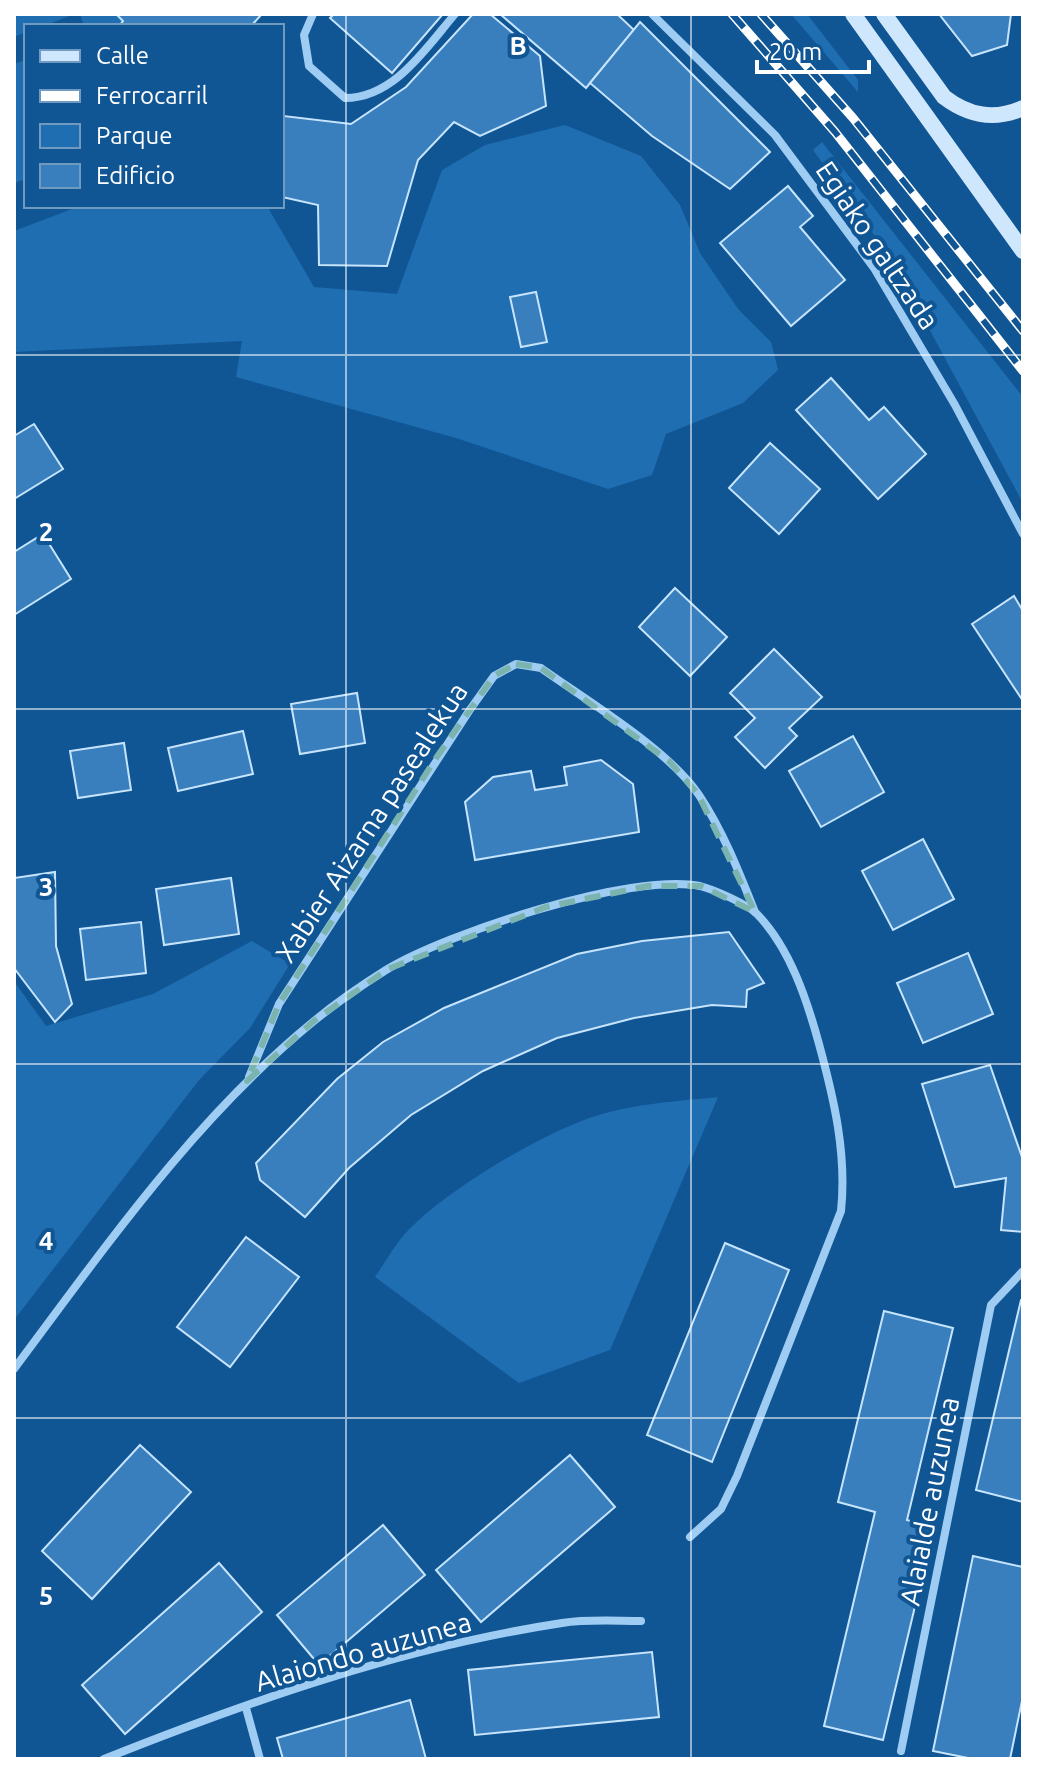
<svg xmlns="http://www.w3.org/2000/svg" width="1037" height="1773" font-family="Ubuntu,sans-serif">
  <rect width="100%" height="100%" fill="#115694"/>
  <g fill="#1f6eb2">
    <path d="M14,14H75L43,26H26V32L14,37Z"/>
    <path d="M80,14H262L251,26H84Z"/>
    <path d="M791,14H807L858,80V92Z"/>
    <path d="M26,60V179L14,183V64Z"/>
    <path d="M565,125L641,156L680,205L700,253L738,309L771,342L778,370L743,403L666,434L652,475L608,489L456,438L236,377L242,341L14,352V231L80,206H267L314,287L397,294L442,170L485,145Z"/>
    <path d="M822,142L1023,397V503L892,260L813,150Z"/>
    <path d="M252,941L290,964L250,1028L199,1080L14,1320V981L46,1026L153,994Z"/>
    <path d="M718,1097L610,1350L519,1383L375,1277C384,1264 393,1248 403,1236C439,1195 528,1142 579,1122C623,1104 671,1102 718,1097Z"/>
  </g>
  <g fill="#397fbd" stroke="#c7e4fd" stroke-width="2">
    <path d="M116,14H262L251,26H119L123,21Z"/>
    <path d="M334,14H443L392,73L330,18Z"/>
    <path d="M473,14H490L540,56L546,106L480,136L454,122L418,160L387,266L319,265L318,205L282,197L284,116L351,124L406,87Z"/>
    <path d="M500,14H617L634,30L586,88Z"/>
    <path d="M939,14H1011L1007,45L972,56Z"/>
    <path d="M640,22L770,152L730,189L652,136L590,83Z"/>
    <path d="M788,186L813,216L800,227L845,280L791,326L720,243Z"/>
    <path d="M536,292L547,342L521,347L510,297Z"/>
    <path d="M831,378L869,420L884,407L926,454L878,499L796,410Z"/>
    <path d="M34,424L63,469L14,499V436Z"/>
    <path d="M770,443L820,489L779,534L729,488Z"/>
    <path d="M43,534L71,579L14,615V552Z"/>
    <path d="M675,588L727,637L690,676L639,627Z"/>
    <path d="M1014,596L1023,611V701L972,624Z"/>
    <path d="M774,649L822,697L789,728L797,736L765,768L735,737L755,718L730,693Z"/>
    <path d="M357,693L365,743L300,754L291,704Z"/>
    <path d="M243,731L253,774L178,791L168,748Z"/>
    <path d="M853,736L884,792L821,827L789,771Z"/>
    <path d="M124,743L131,790L78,798L70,751Z"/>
    <path d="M601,760L633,784L639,832L475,860L465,802L493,777L531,771L535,790L567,785L564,767Z"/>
    <path d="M923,839L954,899L893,930L862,871Z"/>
    <path d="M55,872L56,946L72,1004L55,1022L14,968V878Z"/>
    <path d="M231,878L239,934L164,945L156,889Z"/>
    <path d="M141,922L146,973L86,980L80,929Z"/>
    <path d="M729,932L764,983L747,990L746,1007L712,1005L634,1018L557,1038L483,1071L411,1115L349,1168L305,1217L260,1180L256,1163L337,1079L383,1042L444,1008L577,954L642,941Z"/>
    <path d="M968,953L993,1014L923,1043L897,983Z"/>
    <path d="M990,1065L1023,1160V1232L1001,1230L1006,1178L955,1187L922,1084Z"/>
    <path d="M246,1237L299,1277L230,1367L177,1327Z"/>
    <path d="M725,1243L789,1270L712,1462L647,1435Z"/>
    <path d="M1021,1300H1023V1502L976,1490Z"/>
    <path d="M884,1311L953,1328L907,1520L934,1527L883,1740L824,1726L875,1512L838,1502Z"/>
    <path d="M140,1445L191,1492L92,1599L42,1551Z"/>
    <path d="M570,1455L615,1507L481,1622L436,1570Z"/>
    <path d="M383,1525L425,1575L319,1665L277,1615Z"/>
    <path d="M973,1556L1023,1567V1696L1010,1759H973L933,1751Z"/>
    <path d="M219,1563L262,1612L125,1734L82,1685Z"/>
    <path d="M652,1652L659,1717L475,1735L468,1670Z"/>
    <path d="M410,1700L426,1759H283L277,1738Z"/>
  </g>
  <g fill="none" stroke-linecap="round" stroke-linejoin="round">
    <g stroke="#9fccf3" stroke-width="8">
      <path d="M313,14L304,35L309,66L345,98C394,98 426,48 455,14"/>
      <path d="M652,14L775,135L874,268L955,405L1023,534"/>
      <path d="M249,1077L279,1004L469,711L494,676L516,664L541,668C587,701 668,749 699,795C723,831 739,872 755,912"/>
      <path d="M14,1369C106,1246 195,1118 314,1021C336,1003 362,985 386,970C447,933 632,872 700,886C715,890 747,904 757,914C790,948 807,1000 819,1044C834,1099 847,1154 841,1211L737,1476L721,1509L690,1537"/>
      <path d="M246,1708L260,1759"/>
      <path d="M901,1751L991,1305L1023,1271"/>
      <path d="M104,1759C252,1700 404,1647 562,1623C587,1619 615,1621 641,1621"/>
    </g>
    <g stroke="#cee7fd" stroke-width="16">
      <path d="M853,14L1023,251"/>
      <path d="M884,14L944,97C969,116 994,121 1023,108"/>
    </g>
    <g stroke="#fff" stroke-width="9">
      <g id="rail">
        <path d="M732,14L835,132L1023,371"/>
        <path d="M761,14L853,118L1023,331"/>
      </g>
    </g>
    <use href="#rail" stroke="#115694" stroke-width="6" stroke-dasharray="18" stroke-linecap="butt"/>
  </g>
  <path fill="none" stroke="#7bb4af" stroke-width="6" stroke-dasharray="16 10" stroke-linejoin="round" d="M516,664L541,668L669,761L698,794L755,912L701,886H648L546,907L388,969L315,1020L247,1081L279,1004L436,758L494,676Z"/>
  <path fill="none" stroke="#fff" stroke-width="2" stroke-opacity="0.55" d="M346,14V1759M691,14V1759M14,355H1023M14,709H1023M14,1064H1023M14,1418H1023"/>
  <g text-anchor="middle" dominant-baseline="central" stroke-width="8" stroke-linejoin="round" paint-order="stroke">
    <g font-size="28" fill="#fff" stroke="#115694">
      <text transform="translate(878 245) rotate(56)">Egiako galtzada</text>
      <text transform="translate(371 822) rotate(-57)">Xabier Aizarna pasealekua</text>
      <text transform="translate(929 1501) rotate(-79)">Alaialde auzunea</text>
      <text transform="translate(363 1651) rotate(-16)">Alaiondo auzunea</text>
    </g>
  </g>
  <g font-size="26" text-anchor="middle" font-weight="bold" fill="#fff" stroke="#115694" stroke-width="8" stroke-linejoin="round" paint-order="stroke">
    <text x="518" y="55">B</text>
    <text x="46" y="541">2</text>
    <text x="46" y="896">3</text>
    <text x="46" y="1250">4</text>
    <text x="46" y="1605">5</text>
  </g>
  <rect width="1037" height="1773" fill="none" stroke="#ffffff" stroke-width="32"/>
  <rect x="24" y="24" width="260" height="184" fill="#115694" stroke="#709abf" stroke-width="2"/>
  <rect x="40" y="50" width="40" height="12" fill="#cee7fd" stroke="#709abf" stroke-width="2"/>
  <text x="96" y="64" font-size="24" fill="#ffffff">Calle</text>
  <rect x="40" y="90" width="40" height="12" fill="#ffffff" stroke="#709abf" stroke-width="2"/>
  <text x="96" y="104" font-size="24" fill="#ffffff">Ferrocarril</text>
  <rect x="40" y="124" width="40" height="24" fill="#1f6eb2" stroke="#709abf" stroke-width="2"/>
  <text x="96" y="144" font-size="24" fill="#ffffff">Parque</text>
  <rect x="40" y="164" width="40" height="24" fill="#397fbd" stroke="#709abf" stroke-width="2"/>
  <text x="96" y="184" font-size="24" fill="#ffffff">Edificio</text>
  <path d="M757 60v12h112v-12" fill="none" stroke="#ffffff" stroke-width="4"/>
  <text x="769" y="60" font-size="24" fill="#ffffff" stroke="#115694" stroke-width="6" paint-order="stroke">20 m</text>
</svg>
